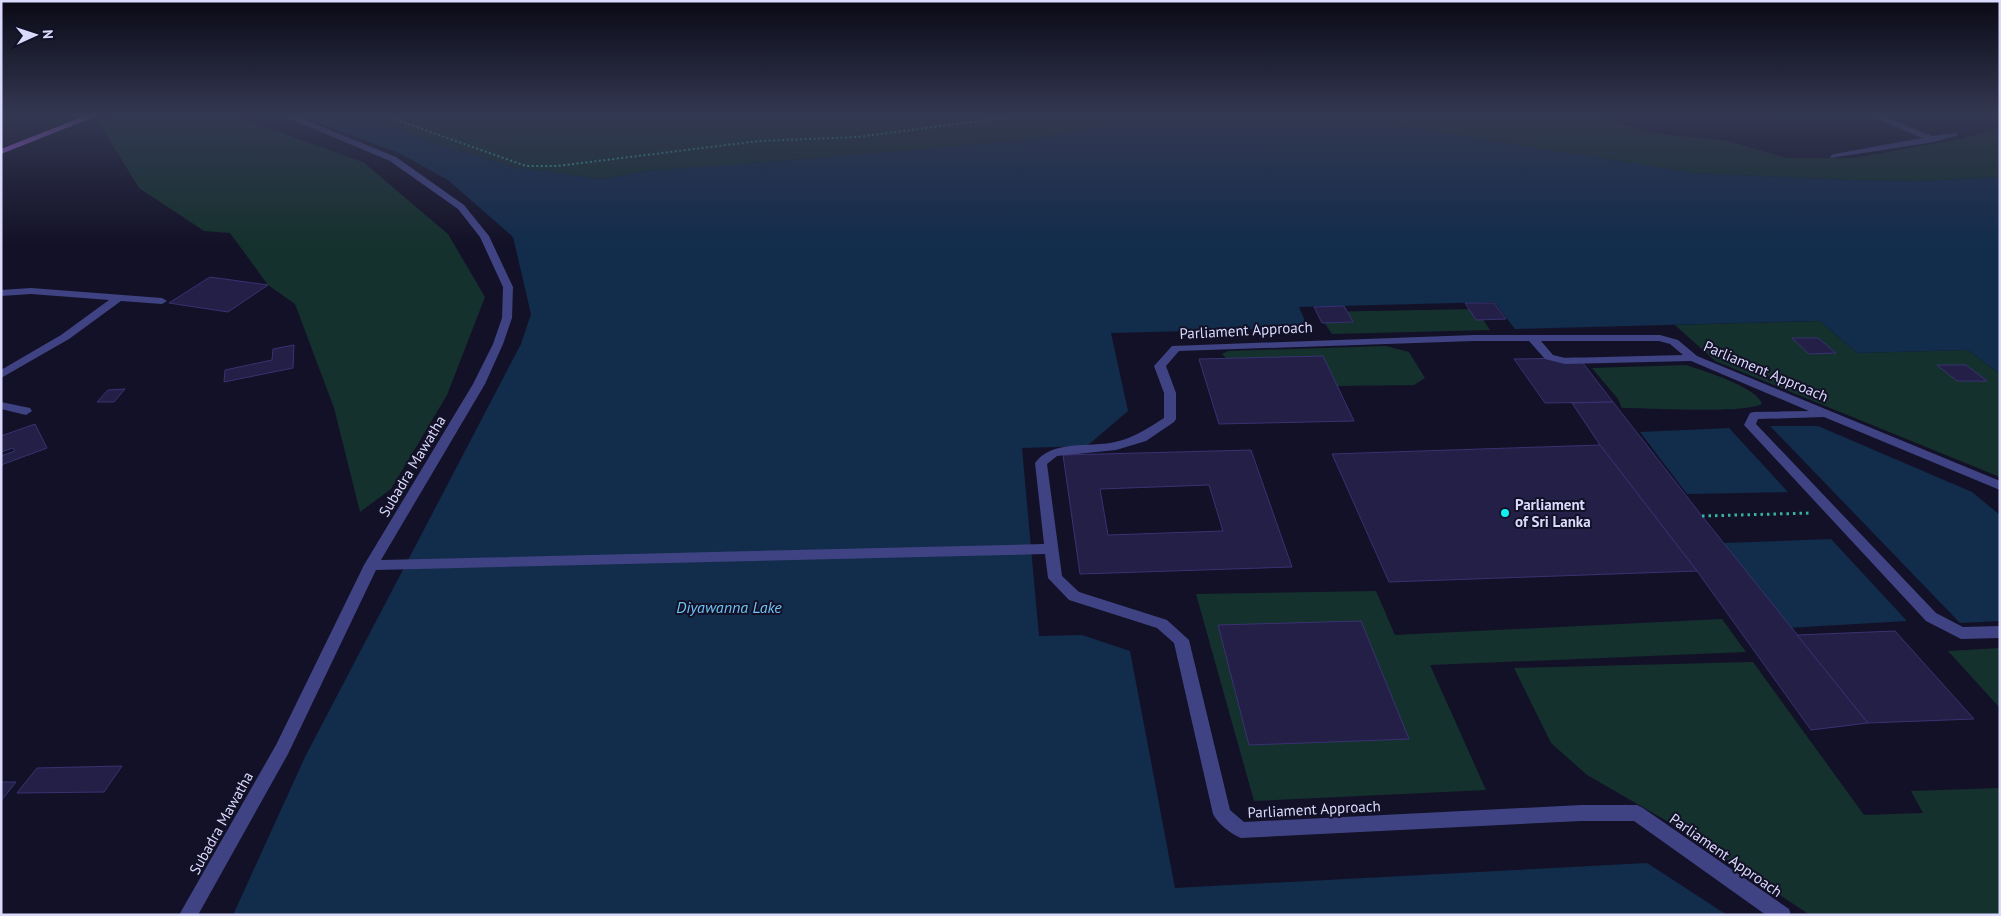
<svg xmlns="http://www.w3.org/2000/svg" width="2001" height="916" font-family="'PT Sans',sans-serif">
  <rect width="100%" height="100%" fill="#131127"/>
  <g fill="#15312d">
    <path d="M124,115H231L363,162L448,234L485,297L447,395L391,489L360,512L334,408L295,304L268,285L230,233L204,231L139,188L99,123Z"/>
    <path d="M361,115H1150L1049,137L906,151L648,171L602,179L513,167L425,140Z"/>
    <path d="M1327,115H1593L1653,133L1727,141L1787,158H1854L1961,139L2000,127V177L1919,181L1848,180L1695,173Z"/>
    <path d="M1476,309L1490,330L1332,334L1317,312Z"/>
    <path d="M1820,321L1857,353L1968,350L2000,374V477L1715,361L1675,325Z"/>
    <path d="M1386,346L1409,352L1425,378L1414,385L1337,386L1226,358L1222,354L1228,351Z"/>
    <path d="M1686,365C1704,371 1757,387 1762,404C1743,414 1649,408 1622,408L1618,399L1592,368Z"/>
    <path d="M1376,591L1395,635L1722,619L1746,652L1430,665L1486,790L1254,801L1196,594Z"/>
    <path d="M2000,648V708L1948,651Z"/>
    <path d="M1753,662L1864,815L1923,813L1911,791L2000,788V915H1810L1679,828L1587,775L1551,743L1514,668Z"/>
  </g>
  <g fill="#122c4b">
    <path d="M297,115H361L425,140L513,167L602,179L648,171L906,151L1049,137L1150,115H1327L1695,173L1848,180L1919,181L2000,177V374L1968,350L1857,353L1820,321L1515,329L1494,302L1299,307L1308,328L1111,333L1128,411L1087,446L1022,448L1039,636L1082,635L1130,651L1175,888L1647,863L1727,915H233L305,757L521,344L531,314L513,237L448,180L399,153Z"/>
    <path d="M1770,426H1818L1972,492L2000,515V621L1960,623Z"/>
    <path d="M1729,428L1788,492L1687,494L1640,432Z"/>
    <path d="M1831,539L1907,621L1788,628L1724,543Z"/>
  </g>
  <g fill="#231f47" stroke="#393272" fill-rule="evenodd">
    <path d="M210,277L268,285L228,312L169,303Z"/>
    <path d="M1465,303H1494L1506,319L1476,320Z"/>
    <path d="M1344,306L1353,322L1322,323L1314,307Z"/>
    <path d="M1792,338H1818L1836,353L1809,354Z"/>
    <path d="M294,345L293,368L224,382L225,370L272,360L273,349Z"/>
    <path d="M1323,356L1354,421L1219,424L1199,359Z"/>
    <path d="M1579,358L1613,402L1545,403L1514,359Z"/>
    <path d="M1937,365H1966L1987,381H1957Z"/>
    <path d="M125,389L114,402H97L108,390Z"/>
    <path d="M1613,402L1702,516L1868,723L1811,730L1697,571L1600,445L1572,403Z"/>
    <path d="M35,424L47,448L1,465V456L15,451L13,448L1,452V436Z"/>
    <path d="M1600,445L1697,571L1389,582L1332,454Z"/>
    <path d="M1251,450L1292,567L1080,574L1063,455ZM1209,485L1223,531L1108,535L1100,489Z"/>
    <path d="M1361,621L1409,739L1249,745L1218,625Z"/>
    <path d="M1895,631L1974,719L1868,723L1797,635Z"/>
    <path d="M122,766L104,792L17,793L37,768Z"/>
    <path d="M1,782H16L1,801Z"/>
  </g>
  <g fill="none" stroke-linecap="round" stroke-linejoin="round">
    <path stroke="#37b3a0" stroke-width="2" stroke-dasharray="2 2.5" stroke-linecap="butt" d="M383,115L526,166H557L759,141L857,137L1026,115"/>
    <path stroke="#37b3a0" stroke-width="3" stroke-dasharray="2.5 4" stroke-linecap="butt" d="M1702,516L1812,513"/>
    <g fill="#3f4383" fill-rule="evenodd">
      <path d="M281,115H293L396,157L464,205L489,236L513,287L512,318L503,344L485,384L381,560L1044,544L1035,463C1052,439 1090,448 1115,442C1134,438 1148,428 1164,418V393L1154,366L1172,346L1474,335H1660L1678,340L1697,356L2000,481V490L1824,417L1758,419L1756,424L1936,613L1963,627L2000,626V638L1961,639L1926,621L1744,425L1750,413L1754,412L1809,411L1691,361L1565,364L1545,359L1529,341H1474L1179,351L1166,366L1176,393V419L1174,422L1146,441L1116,450L1057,456L1047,464L1062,576L1079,592L1167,620L1189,640L1230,810L1244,822L1581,805H1637L1643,808L1789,909L1791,915H1766L1634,821H1581L1241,838C1231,834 1218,824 1213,814L1174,643L1157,628L1069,600L1048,578L1045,554L376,570L288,754L198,915H179L276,745L364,565L473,384L493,344L502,318L503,287L480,237L458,209L390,161ZM1541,341H1659L1670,344L1683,355L1565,358L1553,355Z"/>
      <path d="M1868,115H1880L1932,136L1955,133L1959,135L1934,142L1831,158L1830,156L1834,154L1922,138Z"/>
      <path d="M31,288L162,298L167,301L162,304L121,301L69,339L1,378V370L61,335L109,300L31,294L1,296V290Z"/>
      <path d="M1,402L30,408L32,411L26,415L1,409Z"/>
    </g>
    <path fill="#b467f6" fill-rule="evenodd" d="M87,115H99L1,154V149Z"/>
  </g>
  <linearGradient id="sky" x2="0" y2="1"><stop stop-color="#0a0915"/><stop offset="0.47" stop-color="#333852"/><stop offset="1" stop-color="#333852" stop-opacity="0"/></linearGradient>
  <rect width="2001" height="244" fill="url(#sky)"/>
  <circle fill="#12eff1" stroke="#131127" stroke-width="2" cx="1505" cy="513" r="5"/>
  <g text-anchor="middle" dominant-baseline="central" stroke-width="4" stroke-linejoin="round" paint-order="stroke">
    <g font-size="15" fill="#dadafd" stroke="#131127">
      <text transform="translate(1246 330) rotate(-3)">Parliament Approach</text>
      <text transform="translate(1766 371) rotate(23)">Parliament Approach</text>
      <text transform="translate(412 466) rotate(-59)">Subadra Mawatha</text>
      <text transform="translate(1314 809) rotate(-3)">Parliament Approach</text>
      <text transform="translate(221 823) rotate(-61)">Subadra Mawatha</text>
      <text transform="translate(1726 855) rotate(35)">Parliament Approach</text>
    </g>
    <g font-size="15" font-weight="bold" fill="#dadafd" stroke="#131127" text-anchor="start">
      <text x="1515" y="504">Parliament<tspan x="1515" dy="17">of Sri Lanka</tspan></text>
    </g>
    <g font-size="16" font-style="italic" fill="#6ec4f6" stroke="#131127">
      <text x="729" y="607">Diyawanna Lake</text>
    </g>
  </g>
  <rect width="2001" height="916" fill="none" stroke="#dadafd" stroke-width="5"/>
  <g transform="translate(35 35) rotate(87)" stroke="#131127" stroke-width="4" paint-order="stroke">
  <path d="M0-4L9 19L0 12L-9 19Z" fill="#dadafd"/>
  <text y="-8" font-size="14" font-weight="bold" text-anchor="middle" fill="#dadafd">N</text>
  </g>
</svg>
